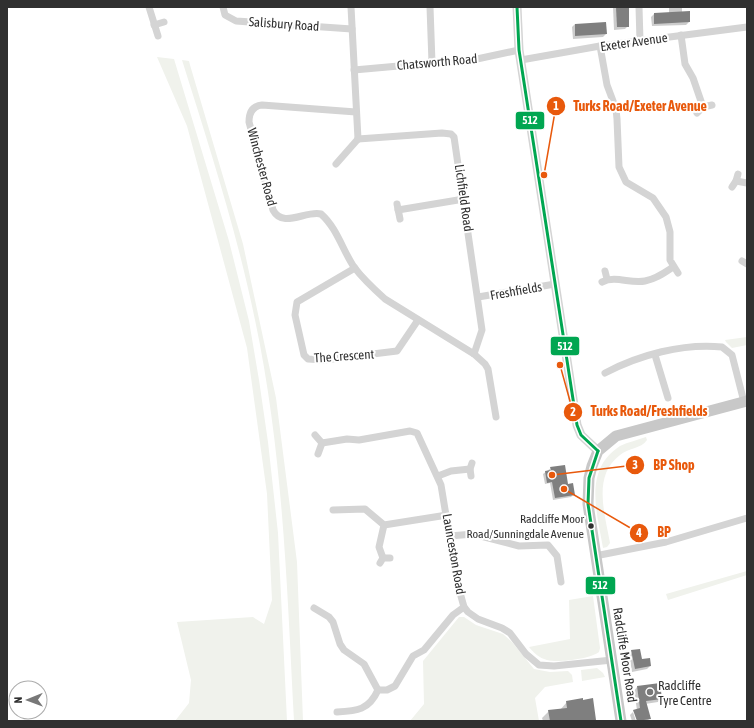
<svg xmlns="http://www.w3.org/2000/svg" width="754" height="728" font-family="'Asap Condensed',sans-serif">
  <rect width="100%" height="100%" fill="#fff"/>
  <g fill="#f0f2ec">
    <path d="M157,57L174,59L229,241L249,321L259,380L268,442L278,533L287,721H175L189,703L191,680L177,622L253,617L264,624L272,600L267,494L247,348L187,126Z"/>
    <path d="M182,60L189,61L190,65L243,244L276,398L297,562L303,721H294C287,587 283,452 255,320C237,232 209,146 182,60Z"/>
    <path d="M747,337V345L732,348L726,342L725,340Z"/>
    <path d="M646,437L647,440C641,449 628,448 620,455C592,476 605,514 610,543L607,547L603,548C597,512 583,470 620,446C628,442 638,440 646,437Z"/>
    <path d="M747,571V575L668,600L666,594Z"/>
    <path d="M593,596L600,648L599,652C590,659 558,663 547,660C539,658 534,653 529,647L570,639L569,600Z"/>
    <path d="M459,617H464L476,625L503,634L512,642L534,669L550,672L568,671L572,675L573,682L545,687L535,698L539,721H410L424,704L423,661Z"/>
    <path d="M597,668L603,673L605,677L582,681L581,670Z"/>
  </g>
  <g fill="#0003">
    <path d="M613,7H628V26L625,29L614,30Z"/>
    <path d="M669,7H682V12L689,22L686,25L652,26L651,17L654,14L669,13Z"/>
    <path d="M575,24L606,34L603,37L573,39L572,27Z"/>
    <path d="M551,468L567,485L574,494L571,497L553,500L550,483L545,484L543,474Z"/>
    <path d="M632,651L641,660L650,666L647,669L632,672L629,654Z"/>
    <path d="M637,687L661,698L658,702L645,704L650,718L647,721H638L635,712H633L637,710L634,691Z"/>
    <path d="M567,702L595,720L543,721L542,718L549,711L560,710Z"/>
    <path d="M633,712L636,721H632L630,715Z"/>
  </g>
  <g fill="#7f7f7f">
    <path d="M616,7H629V27H617Z"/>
    <path d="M690,11V22L654,24V13Z"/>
    <path d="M606,22L607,34L575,36V24Z"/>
    <path d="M565,465L568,484L573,483L575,495L555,498L552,482L547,483L545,471L551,470L550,467Z"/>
    <path d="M640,649L642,659L650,658L651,666L635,669L631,650Z"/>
    <path d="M660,683L662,699L646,701L651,719L637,721L633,710L640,708L637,686Z"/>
    <path d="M583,698V700L593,698L596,720L550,721L548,710L567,708L566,701Z"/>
  </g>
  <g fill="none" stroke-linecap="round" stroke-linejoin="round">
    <g stroke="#d4d4d4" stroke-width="7">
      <path d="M149,7L158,36"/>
      <path d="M223,7L225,15L236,21L352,29"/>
      <path d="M351,7L358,139"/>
      <path d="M430,7L432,63"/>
      <path d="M639,7L640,41"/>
      <path d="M154,25L164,22"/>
      <path d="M681,35L685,64L693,78L703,107"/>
      <path d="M600,46L607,85L616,109L617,119L619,167L626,182L653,198L666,217L670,232V260L678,273"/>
      <path d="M521,60L600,46L747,27"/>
      <path d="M354,70L432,63L463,62L519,50"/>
      <path d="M356,112L262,105C253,106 249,112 249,122L273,210C283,229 306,210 321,214C337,228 343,251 354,267C363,279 375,290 385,299L474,354L485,364L488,369L496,417"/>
      <path d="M697,113L703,107L712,105"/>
      <path d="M358,139L442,133L451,134L454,137L482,330L474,354"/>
      <path d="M336,164L358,139"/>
      <path d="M736,181L747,183"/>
      <path d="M732,187L736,181L738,174"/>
      <path d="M397,204L400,219"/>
      <path d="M398,210L464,199"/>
      <path d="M742,261L747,264"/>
      <path d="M355,268L297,302L295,315L304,355L308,359L324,360L397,351L418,320"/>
      <path d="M605,271L607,279"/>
      <path d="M602,282C616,275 630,284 645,281C656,279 664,273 673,267"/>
      <path d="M478,297L555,284"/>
      <path d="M655,355L668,398"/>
      <path d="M605,373C639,355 683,343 722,347L732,355L744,402"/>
      <path d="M315,435L322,443L318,454"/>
      <path d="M322,443L347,439L359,440L410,431L417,433L441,485L457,582L464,607L468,612L478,619L502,628L510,633L526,654L539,665L554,666L612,660"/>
      <path d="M438,476L451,471L470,469"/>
      <path d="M471,476L470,469L472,463"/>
      <path d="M333,510L365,509L384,525L447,515"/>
      <path d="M450,536L473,534L519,546L548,545L557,556L561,582"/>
      <path d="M595,556L666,542L747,518"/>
      <path d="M383,558L379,547L384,525"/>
      <path d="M380,563L383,558H390"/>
      <path d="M314,608L329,617L333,622L340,644L344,650L364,664L378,690"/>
      <path d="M337,712C357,711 369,710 378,690H387L395,686L413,656L424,650L453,615L464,607"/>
    </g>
    <path stroke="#d4d4d4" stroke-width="9" d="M517,7L519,50L577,425L581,435L598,451"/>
    <path stroke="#c8c8c8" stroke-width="11" d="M621,721L588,504L589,478L592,466L598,451L616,436L747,401"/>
    <g stroke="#fff" stroke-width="6">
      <g id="bus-1">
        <path d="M517,7L519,50L577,425L581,435L598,451"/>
        <path d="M598,451L589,478L588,504L621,721"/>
      </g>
    </g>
    <use href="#bus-1" stroke="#00a651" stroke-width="3"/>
  </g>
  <circle fill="#303030" stroke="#fff" stroke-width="1.5" cx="591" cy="526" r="3.5"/>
  <circle fill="#787878" stroke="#fff" stroke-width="1.5" cx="650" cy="692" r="4"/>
  <g text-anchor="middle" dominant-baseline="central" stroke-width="4" stroke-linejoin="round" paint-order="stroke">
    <g font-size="12" fill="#303030" stroke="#fff" text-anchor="end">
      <text x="584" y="519">Radcliffe Moor<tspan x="584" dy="15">Road/Sunningdale Avenue</tspan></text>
    </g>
    <g font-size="13" fill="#303030" stroke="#fff">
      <text transform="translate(284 24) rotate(4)">Salisbury Road</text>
      <text transform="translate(634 42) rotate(-8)">Exeter Avenue</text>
      <text transform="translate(437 62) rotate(-5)">Chatsworth Road</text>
      <text transform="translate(262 167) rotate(75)">Winchester Road</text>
      <text transform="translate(464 198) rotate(82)">Lichfield Road</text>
      <text transform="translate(516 291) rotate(-10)">Freshfields</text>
      <text transform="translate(344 356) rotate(-4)">The Crescent</text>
      <text transform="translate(454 554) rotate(80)">Launceston Road</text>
      <text transform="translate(625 655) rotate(81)">Radcliffe Moor Road</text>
    </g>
    <g font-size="13" fill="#303030" stroke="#fff" text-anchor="start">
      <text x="658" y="685">Radcliffe<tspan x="658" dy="15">Tyre Centre</tspan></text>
    </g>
  </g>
  <path fill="none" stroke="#e8590c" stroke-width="1.5" d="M544 175L556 106M560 365L573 412M552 475L635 465M564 489L639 533"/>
  <g fill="#e8590c" stroke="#fff" stroke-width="1.5">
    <circle cx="544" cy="175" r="4"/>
    <circle cx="560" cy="365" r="4"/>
    <circle cx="552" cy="475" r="4"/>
    <circle cx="564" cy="489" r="4"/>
    <circle cx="556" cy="106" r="10"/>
    <circle cx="573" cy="412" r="10"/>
    <circle cx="635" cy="465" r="10"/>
    <circle cx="639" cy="533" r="10"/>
  </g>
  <g font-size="12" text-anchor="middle" font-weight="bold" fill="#fff">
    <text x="556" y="110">1</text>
    <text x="573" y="416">2</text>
    <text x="635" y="469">3</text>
    <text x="639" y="537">4</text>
  </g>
  <g font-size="14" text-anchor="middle" font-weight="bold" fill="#e8590c" stroke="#fff" stroke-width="4" stroke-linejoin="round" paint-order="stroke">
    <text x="640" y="111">Turks Road/Exeter Avenue</text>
    <text x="649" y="416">Turks Road/Freshfields</text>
    <text x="674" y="470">BP Shop</text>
    <text x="664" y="537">BP</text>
  </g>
  <g stroke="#fff" stroke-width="1.5">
    <rect x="515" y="111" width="30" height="19" rx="4" fill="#00a651"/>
    <rect x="550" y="336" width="30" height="20" rx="4" fill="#00a651"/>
    <rect x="585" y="576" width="31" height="19" rx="4" fill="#00a651"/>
  </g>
  <g font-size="11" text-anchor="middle" font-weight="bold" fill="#fff">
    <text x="530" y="124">512</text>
    <text x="565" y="350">512</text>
    <text x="600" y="589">512</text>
  </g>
  <rect width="754" height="728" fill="none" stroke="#303030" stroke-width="16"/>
  <g transform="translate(28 700) rotate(269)"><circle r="19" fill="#ffffff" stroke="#acacac"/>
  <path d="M0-3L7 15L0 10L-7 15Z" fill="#787878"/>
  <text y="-6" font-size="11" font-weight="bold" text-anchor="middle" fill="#303030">N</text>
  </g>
</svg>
